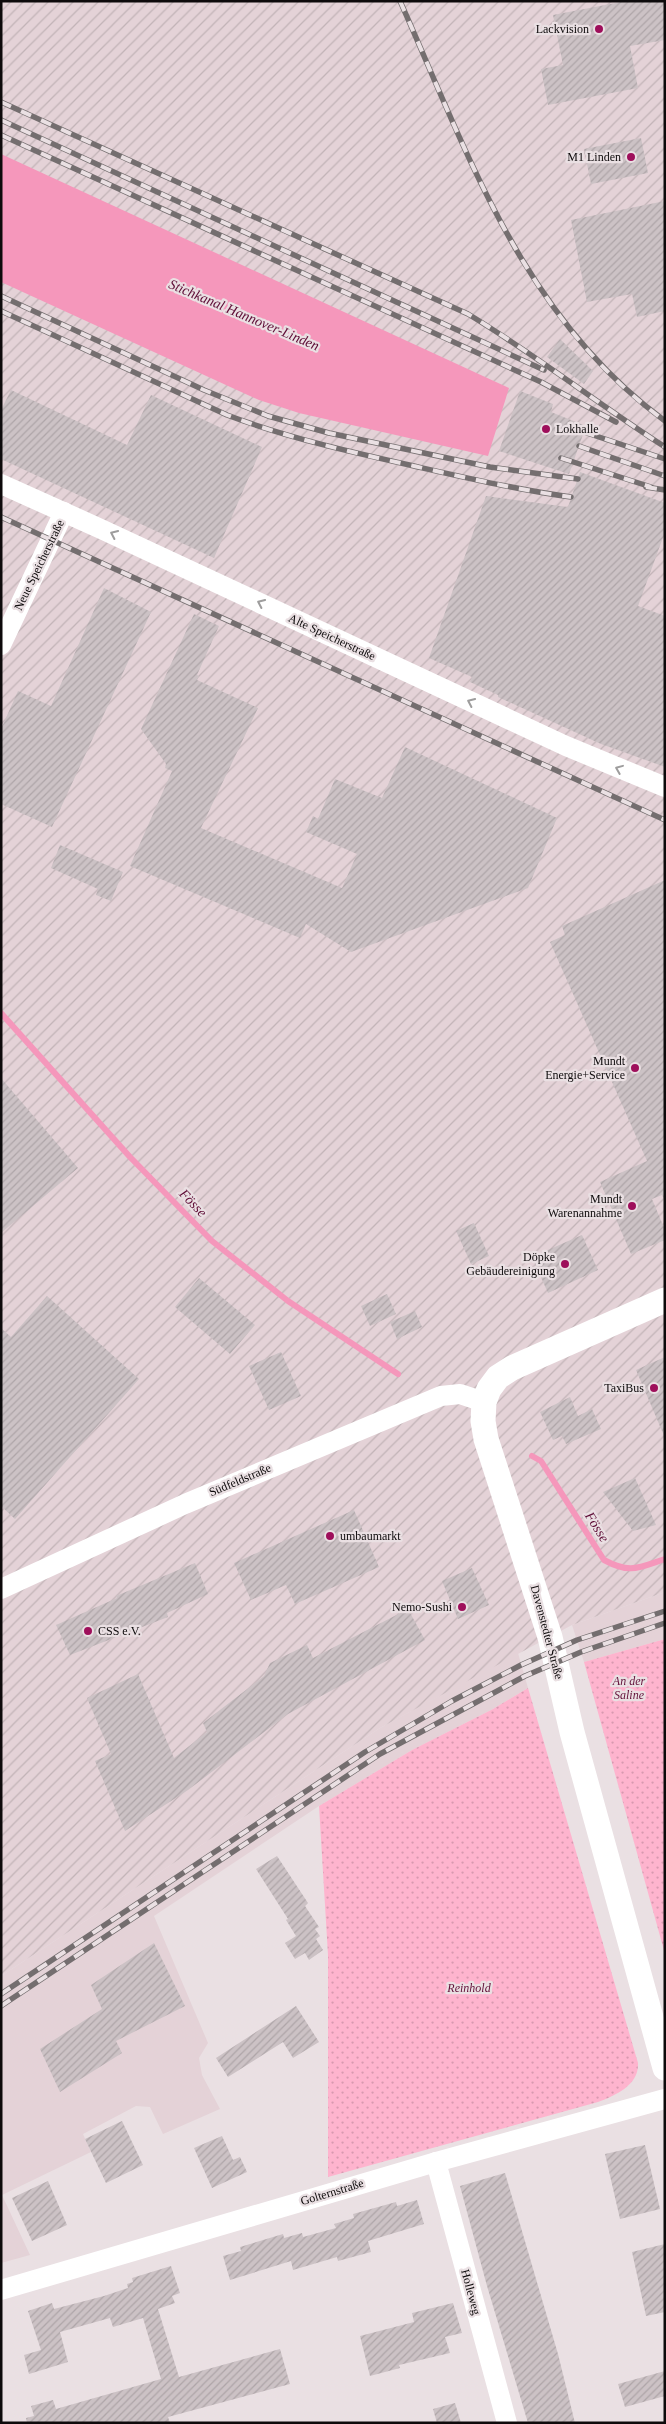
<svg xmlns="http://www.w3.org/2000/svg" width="666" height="2424" font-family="'Times New Roman',serif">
  <defs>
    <pattern id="industrial-furrows" width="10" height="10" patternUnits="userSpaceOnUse" patternTransform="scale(1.25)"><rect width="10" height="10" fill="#e4d2d7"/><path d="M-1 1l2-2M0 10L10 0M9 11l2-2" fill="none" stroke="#c2b3b7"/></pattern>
    <pattern id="grass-dots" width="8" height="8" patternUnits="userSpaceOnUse" patternTransform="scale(1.25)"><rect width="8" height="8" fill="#feb4ce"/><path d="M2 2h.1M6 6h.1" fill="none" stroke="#d899b0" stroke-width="1.8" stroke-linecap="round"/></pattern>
    <pattern id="building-hatch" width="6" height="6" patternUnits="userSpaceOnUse" patternTransform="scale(1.25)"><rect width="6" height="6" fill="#ccc2c5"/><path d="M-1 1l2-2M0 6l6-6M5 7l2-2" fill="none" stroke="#aea5a8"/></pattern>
  </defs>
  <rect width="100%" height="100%" fill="#eae0e3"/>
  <g fill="#e4d2d7">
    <path d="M665,1592V1639L584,1662L572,1625Z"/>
    <path d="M518,1653L528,1688L493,1709L412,1750L319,1806L154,1916L208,2043L199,2058L202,2075L220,2109L163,2134L150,2107L136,2106L83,2134L91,2152L2,2195L30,2255L1,2263V1976L380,1728Z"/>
  </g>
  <path fill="url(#industrial-furrows)" d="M1,1H665V1592L572,1625L380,1728L1,1976Z"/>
  <g fill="url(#grass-dots)">
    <path d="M665,1639V1954L584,1662Z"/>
    <path d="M528,1688L638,2063C639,2085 616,2095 598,2102L328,2177V1955L319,1806L412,1750L493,1709Z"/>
  </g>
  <path fill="#f597bb" d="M1,154L509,388L488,456L299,413L259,400L1,282Z"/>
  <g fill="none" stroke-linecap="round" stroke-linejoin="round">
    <g stroke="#f597bb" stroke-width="6">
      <path d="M1,1013L130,1157L212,1241L288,1301L398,1374"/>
      <path d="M532,1456L541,1461L604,1560C630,1574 638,1568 665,1559"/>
    </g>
  </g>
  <g fill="url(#building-hatch)">
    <path d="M626,1H665V40L630,46L638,88L548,105L541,69L563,65L553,15Z"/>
    <path d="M641,138L648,173L591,184L584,149Z"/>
    <path d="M665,201V311L637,317L632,294L587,302L571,220Z"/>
    <path d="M560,339L593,371L584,384L547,357Z"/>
    <path d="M11,390L127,445L151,395L262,447L214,558L1,459V410Z"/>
    <path d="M520,391L553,404L551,412L586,426L569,474L499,451Z"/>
    <path d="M580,472L665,503V532L638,606L665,616V767L601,744L498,697V695L470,682L472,677L429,658L486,496L568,507Z"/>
    <path d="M104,588L151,612L52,827L1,804V729L18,691L51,706Z"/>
    <path d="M194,614L219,626L197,675L199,676L197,680L258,708L201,828L342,888L357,854L306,832L313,816L318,819L335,779L382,798L405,747L557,818L528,888L351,952L306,924L300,938L130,866L172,771L165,768L166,764L141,729Z"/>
    <path d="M60,845L123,872L111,901L96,895L98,889L51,868Z"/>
    <path d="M665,880V1201L662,1195L652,1199L665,1230V1240L631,1254L600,1182L647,1161L550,942L565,935L562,926Z"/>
    <path d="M1,1078L78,1168L1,1233Z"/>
    <path d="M474,1223L489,1256L471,1264L456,1231Z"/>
    <path d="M582,1235L598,1270L548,1293L532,1257Z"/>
    <path d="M199,1278L255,1325L230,1354L175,1307Z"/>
    <path d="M387,1294L396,1314L370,1326L361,1306Z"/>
    <path d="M47,1296L139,1379L15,1519L1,1506V1328L11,1337Z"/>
    <path d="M415,1311L422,1327L397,1339L390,1322Z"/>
    <path d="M281,1352L301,1396L269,1410L249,1366Z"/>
    <path d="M665,1357V1438L636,1370Z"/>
    <path d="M570,1397L578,1416L592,1409L601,1429L566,1444L562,1436L553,1440L540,1412Z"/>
    <path d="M635,1478L656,1525L633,1531L603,1492Z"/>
    <path d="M354,1510L379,1567L295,1604L286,1585L251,1600L234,1563Z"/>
    <path d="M195,1563L208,1594L167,1613L168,1617L70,1655L56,1625L117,1598L116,1596Z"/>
    <path d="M472,1568L489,1605L458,1619L442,1581Z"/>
    <path d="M408,1609L425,1640L288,1714L188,1790L125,1831L95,1761L111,1754L87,1698L138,1674L174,1758L207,1732L203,1723L264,1676L270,1663L307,1645L313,1658Z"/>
    <path d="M277,1856L308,1903L305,1906L319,1927L315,1929L320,1936L316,1939L323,1950L309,1960L305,1953L295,1959L285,1943L296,1936L286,1920L288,1919L256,1869Z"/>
    <path d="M154,1943L185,2006L116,2041L122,2053L60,2092L40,2049L102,2009L91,1985Z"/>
    <path d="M296,2006L319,2042L293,2058L283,2042L228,2077L216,2058Z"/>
    <path d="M122,2121L143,2165L106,2183L85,2139Z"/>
    <path d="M222,2136L233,2160L240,2157L247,2172L212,2188L194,2148Z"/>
    <path d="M645,2145L660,2209L620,2219L605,2154Z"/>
    <path d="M505,2173L558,2354L575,2423H528L487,2286L460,2186Z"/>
    <path d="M48,2181L67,2225L32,2241L12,2198Z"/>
    <path d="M417,2200L424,2224L368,2241L371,2252L338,2261L337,2257L293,2270L291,2261L230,2280L223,2256L241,2251L240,2247L283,2234L284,2238L302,2233L303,2237L336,2228L334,2224L354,2218L353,2214L396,2202L397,2206Z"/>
    <path d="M665,2244V2312L646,2316L632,2252Z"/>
    <path d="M171,2266L180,2293L172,2296L175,2303L158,2309L179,2377L280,2349L290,2384L168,2417L170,2423H27L26,2418L34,2416L31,2406L53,2400L56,2409L161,2379L143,2318L113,2327L110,2318L60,2332L68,2362L29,2374L24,2355L41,2350L28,2311L52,2303L54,2309L104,2296L128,2288L127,2284L133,2282L132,2278Z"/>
    <path d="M453,2303L462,2333L445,2337L450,2353L399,2365L400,2368L370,2376L360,2336L414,2322L412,2313Z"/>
    <path d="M665,2371V2396L625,2407L618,2384Z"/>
    <path d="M455,2403L461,2423H437L433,2409Z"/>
  </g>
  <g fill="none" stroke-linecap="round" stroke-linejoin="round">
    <g stroke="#fff" stroke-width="20">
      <path d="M1,484L101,529L566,746L665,787"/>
      <path d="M1,645L64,512"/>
      <path d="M1,1589L185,1504L441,1396L460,1394L484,1402"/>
      <path d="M436,2162L507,2423"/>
      <path d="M1,2290L436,2162L665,2099"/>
    </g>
    <path stroke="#fff" stroke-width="25" d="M665,1300L512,1368L498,1377L489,1389L484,1402L483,1421L486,1439L550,1637L572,1732L665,2068"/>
    <g stroke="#746e6f" stroke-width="5.5">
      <g id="rail">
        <path d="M400,1C469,156 523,317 665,421"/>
        <path d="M1,102L468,314C536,355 598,404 665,447"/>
        <path d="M1,120L544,370"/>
        <path d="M1,135L541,382L616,422"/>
        <path d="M1,296L204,390L268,416L329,433L490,467L578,479"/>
        <path d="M1,311L227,415C288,438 351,452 414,466C467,478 519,490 571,497"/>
        <path d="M584,432L665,459"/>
        <path d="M579,446L665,476"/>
        <path d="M561,458L651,487"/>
        <path d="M646,487L665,490"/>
        <path d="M1,517L665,820"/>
        <path d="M1,1994L365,1752L452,1701L521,1665L577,1640L665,1611"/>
        <path d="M1,2006L380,1754L525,1676L581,1652L665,1623"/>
      </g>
    </g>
    <use href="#rail" stroke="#eae0e3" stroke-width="4" stroke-dasharray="11" stroke-linecap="butt"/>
  </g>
  <defs><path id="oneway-chevron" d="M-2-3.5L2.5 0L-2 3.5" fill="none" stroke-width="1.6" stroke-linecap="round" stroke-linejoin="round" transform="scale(1.25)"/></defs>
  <g stroke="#9e9d9d">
    <use href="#oneway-chevron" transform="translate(114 534) rotate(-155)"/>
    <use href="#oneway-chevron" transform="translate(261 603) rotate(-155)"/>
    <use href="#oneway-chevron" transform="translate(471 702) rotate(-155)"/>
    <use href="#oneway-chevron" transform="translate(619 769) rotate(-158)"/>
  </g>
  <g fill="#9e0f5b" stroke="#eae0e3" stroke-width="2">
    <circle cx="599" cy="29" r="5"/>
    <circle cx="631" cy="157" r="5"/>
    <circle cx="546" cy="429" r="5"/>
    <circle cx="635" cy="1068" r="5"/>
    <circle cx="632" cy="1206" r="5"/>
    <circle cx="565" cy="1264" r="5"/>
    <circle cx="654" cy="1388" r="5"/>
    <circle cx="330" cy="1536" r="5"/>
    <circle cx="462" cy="1607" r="5"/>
    <circle cx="88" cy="1631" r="5"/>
  </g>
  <g text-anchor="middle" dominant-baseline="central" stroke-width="4.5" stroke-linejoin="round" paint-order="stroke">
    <g font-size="12" fill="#0d0a0b" stroke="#eae0e3" text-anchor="end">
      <text x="589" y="29">Lackvision</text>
      <text x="621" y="157">M1 Linden</text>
      <text x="556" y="429" text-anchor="start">Lokhalle</text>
      <text x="625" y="1061">Mundt<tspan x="625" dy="14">Energie+Service</tspan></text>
      <text x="622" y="1199">Mundt<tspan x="622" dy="14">Warenannahme</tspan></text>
      <text x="555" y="1257">Döpke<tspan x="555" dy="14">Gebäudereinigung</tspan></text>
      <text x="644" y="1388">TaxiBus</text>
      <text x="340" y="1536" text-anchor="start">umbaumarkt</text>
      <text x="452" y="1607">Nemo-Sushi</text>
      <text x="98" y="1631" text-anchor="start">CSS e.V.</text>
    </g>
    <g font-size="12" fill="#0d0a0b" stroke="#eae0e3">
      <text transform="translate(39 565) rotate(-64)">Neue Speicherstraße</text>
      <text transform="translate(332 637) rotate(25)">Alte Speicherstraße</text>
      <text transform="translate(240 1480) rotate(-23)">Südfeldstraße</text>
      <text transform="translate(547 1632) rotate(75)">Davenstedter Straße</text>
      <text transform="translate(332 2192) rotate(-17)">Golternstraße</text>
      <text transform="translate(471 2292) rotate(75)">Holleweg</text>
    </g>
    <g font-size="12" font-style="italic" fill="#621039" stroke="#eae0e3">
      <text x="629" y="1681">An der<tspan x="629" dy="14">Saline</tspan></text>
      <text x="469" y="1988">Reinhold</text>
    </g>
    <g font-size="14" font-style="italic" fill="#5e0c36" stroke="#eae0e3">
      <text transform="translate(244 315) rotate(23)">Stichkanal Hannover-Linden</text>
      <text transform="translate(193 1203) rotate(46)">Fösse</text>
      <text transform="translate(597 1527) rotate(58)">Fösse</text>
    </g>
  </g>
  <rect width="666" height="2424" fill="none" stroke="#0d0a0b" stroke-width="5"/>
</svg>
